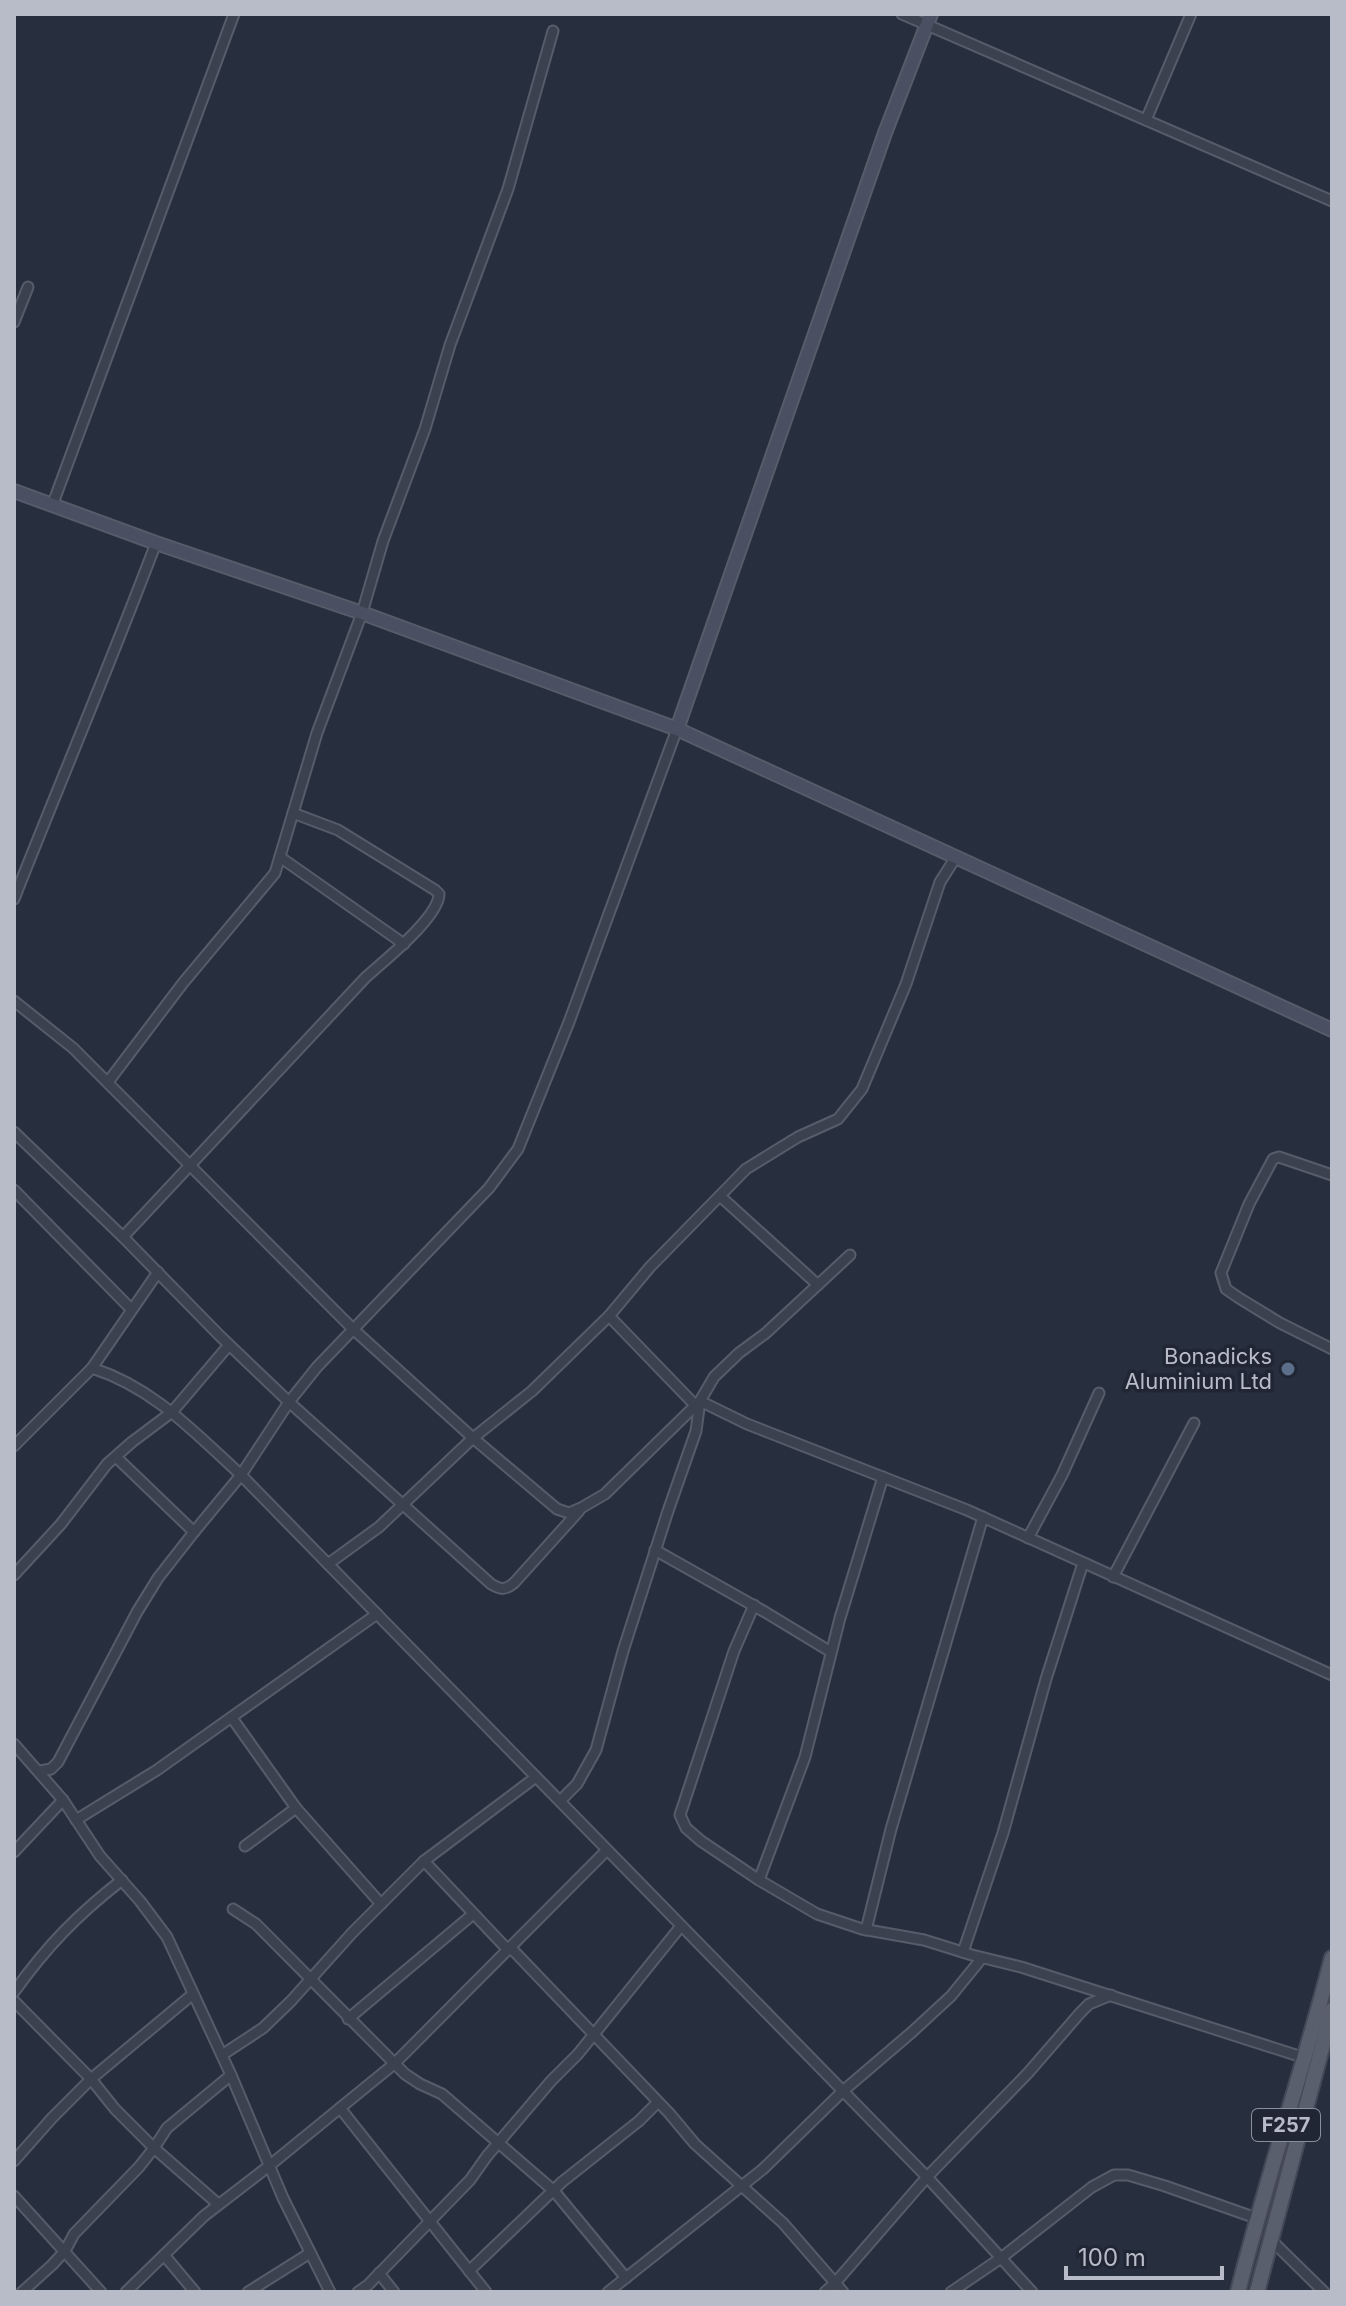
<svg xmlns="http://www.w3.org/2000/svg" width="1346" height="2306" font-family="Inter,sans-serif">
  <rect width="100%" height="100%" fill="#272e3e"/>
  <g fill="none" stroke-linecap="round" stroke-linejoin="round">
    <g stroke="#565c69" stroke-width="13">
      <g id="street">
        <path d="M902,14L1332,201"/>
        <path d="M1146,120L1191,14"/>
        <path d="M14,322L28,287"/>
        <path d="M52,506L234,14"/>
        <path d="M280,857L404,944"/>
        <path d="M14,899C61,780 111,662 156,543"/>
        <path d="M14,1001L73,1048L353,1329L473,1438L557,1509L569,1513L581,1508L605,1494L700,1401L714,1377L739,1353L766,1333L850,1255"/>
        <path d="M108,1082L183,983L275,873L317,733L362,613L383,541L425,429L450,345L508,189L553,31"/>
        <path d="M14,1132L123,1237L220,1336L289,1402L491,1584C501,1590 505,1590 514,1583L579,1511"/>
        <path d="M1332,1175L1279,1157L1273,1159L1249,1204L1221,1273L1226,1289L1239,1298L1280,1323L1332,1349"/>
        <path d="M14,1190L131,1309"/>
        <path d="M720,1196L818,1285"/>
        <path d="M123,1237L366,977C384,961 439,917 439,894L435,890L338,830L293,813"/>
        <path d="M609,1316L695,1405"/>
        <path d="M92,1368C154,1388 194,1432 241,1475L927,2177L1032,2292"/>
        <path d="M700,1401L747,1424L967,1510L1332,1675"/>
        <path d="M14,1446L92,1368L158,1272"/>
        <path d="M116,1457L194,1532"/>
        <path d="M1028,1538L1062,1475L1099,1393"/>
        <path d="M655,1550L765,1612L831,1652"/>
        <path d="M328,1564L379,1527L473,1438L532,1391L609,1316L650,1267L746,1169L798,1137L838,1119L862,1089L906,984L940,882L956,857"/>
        <path d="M14,1575L61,1524L107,1464L132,1442L172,1412L229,1345"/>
        <path d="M1113,1577L1194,1423"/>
        <path d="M754,1605L734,1651L680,1815L686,1828L701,1841L759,1880L817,1914L862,1929L924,1940L972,1955L1021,1967L1305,2058"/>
        <path d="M232,1718L296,1808L381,1904"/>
        <path d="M14,1744L63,1800L100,1856L140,1901L167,1937L231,2075L283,2198L330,2292"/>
        <path d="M40,1771L51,1769L58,1762L137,1612L158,1578L194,1532L241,1475L289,1402L317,1367L489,1188L518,1149L569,1022L677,729"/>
        <path d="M560,1801L577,1784L596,1750L623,1651L668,1511L696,1431L700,1401"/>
        <path d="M76,1820L157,1770L377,1614"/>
        <path d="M245,1846L296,1808"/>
        <path d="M14,1852L63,1800"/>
        <path d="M424,1861L508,1950"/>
        <path d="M759,1880L805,1757L840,1618L883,1477"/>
        <path d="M233,1909L256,1924L405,2074L420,2084L442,2094L554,2191L626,2278"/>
        <path d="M866,1930L891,1829L983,1517"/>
        <path d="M510,1947L669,2113L695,2144L783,2223L843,2292"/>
        <path d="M963,1952L1003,1833L1046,1679L1083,1563"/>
        <path d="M14,1992C47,1946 77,1915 122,1880"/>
        <path d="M14,2001L91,2079L115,2109L154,2148L218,2204"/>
        <path d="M348,2019L472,1915"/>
        <path d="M222,2055L263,2028L291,2001L352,1933L424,1861L536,1777"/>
        <path d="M340,2108L486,2292"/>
        <path d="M14,2161L52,2118L91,2079L193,1994"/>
        <path d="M14,2196L101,2292"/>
        <path d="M1271,2240L1324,2292"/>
        <path d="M164,2255L195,2292"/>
        <path d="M469,2271L562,2182L639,2121L658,2102"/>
        <path d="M379,2273L394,2292"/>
        <path d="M22,2292L52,2265L65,2251L74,2234L139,2167L154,2148L167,2128L231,2075"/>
        <path d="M126,2292L204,2216L269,2166L394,2064L607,1850"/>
        <path d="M248,2292L310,2253"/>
        <path d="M358,2292L368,2285L470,2180L487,2156L551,2081L578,2054L681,1926"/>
        <path d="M608,2292L763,2169L843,2091L912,2032L951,1996L982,1958"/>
        <path d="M825,2292L835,2283L927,2177L1028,2073L1080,2013L1089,2004L1111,1995"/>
        <path d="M951,2292L1001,2258L1092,2187L1114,2175H1128L1165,2186L1256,2218"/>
      </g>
    </g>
    <g stroke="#565c69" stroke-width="16">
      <g id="secondary">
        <path d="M14,491L156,543L362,613L677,729L1332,1030"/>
        <path d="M677,729L885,133L931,14"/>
      </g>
    </g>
    <g stroke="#454a58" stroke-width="18">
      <g id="primary">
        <path d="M1238,2292C1266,2180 1303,2070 1332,1958"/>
        <path d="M1257,2292L1332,2010"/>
      </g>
    </g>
    <use href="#street" stroke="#3b414e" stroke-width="9"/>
    <use href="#secondary" stroke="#4a4f61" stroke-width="12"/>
    <use href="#primary" stroke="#5a5f6e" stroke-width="14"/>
  </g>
  <circle fill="#5c6f8a" stroke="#202634" stroke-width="3" cx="1288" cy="1369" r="8"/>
  <g text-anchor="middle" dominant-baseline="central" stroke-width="7" stroke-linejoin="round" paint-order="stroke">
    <rect fill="#202634" stroke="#8a8f9c" stroke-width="2" x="1252" y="2109" width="68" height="32" rx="6"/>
    <g font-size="20" font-weight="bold" fill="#b8bcc9">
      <text x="1286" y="2125">F257</text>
    </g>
    <g font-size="22" fill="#b8bcc9" stroke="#202634" text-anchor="end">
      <text x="1272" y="1356">Bonadicks<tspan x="1272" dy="25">Aluminium Ltd</tspan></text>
    </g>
  </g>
  <rect width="1346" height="2306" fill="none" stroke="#b8bcc9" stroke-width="32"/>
  <path d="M1066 2266v12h156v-12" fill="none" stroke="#b8bcc9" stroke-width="4"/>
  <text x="1078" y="2266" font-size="24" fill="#b8bcc9" stroke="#202634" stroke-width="6" paint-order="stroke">100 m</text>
</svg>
